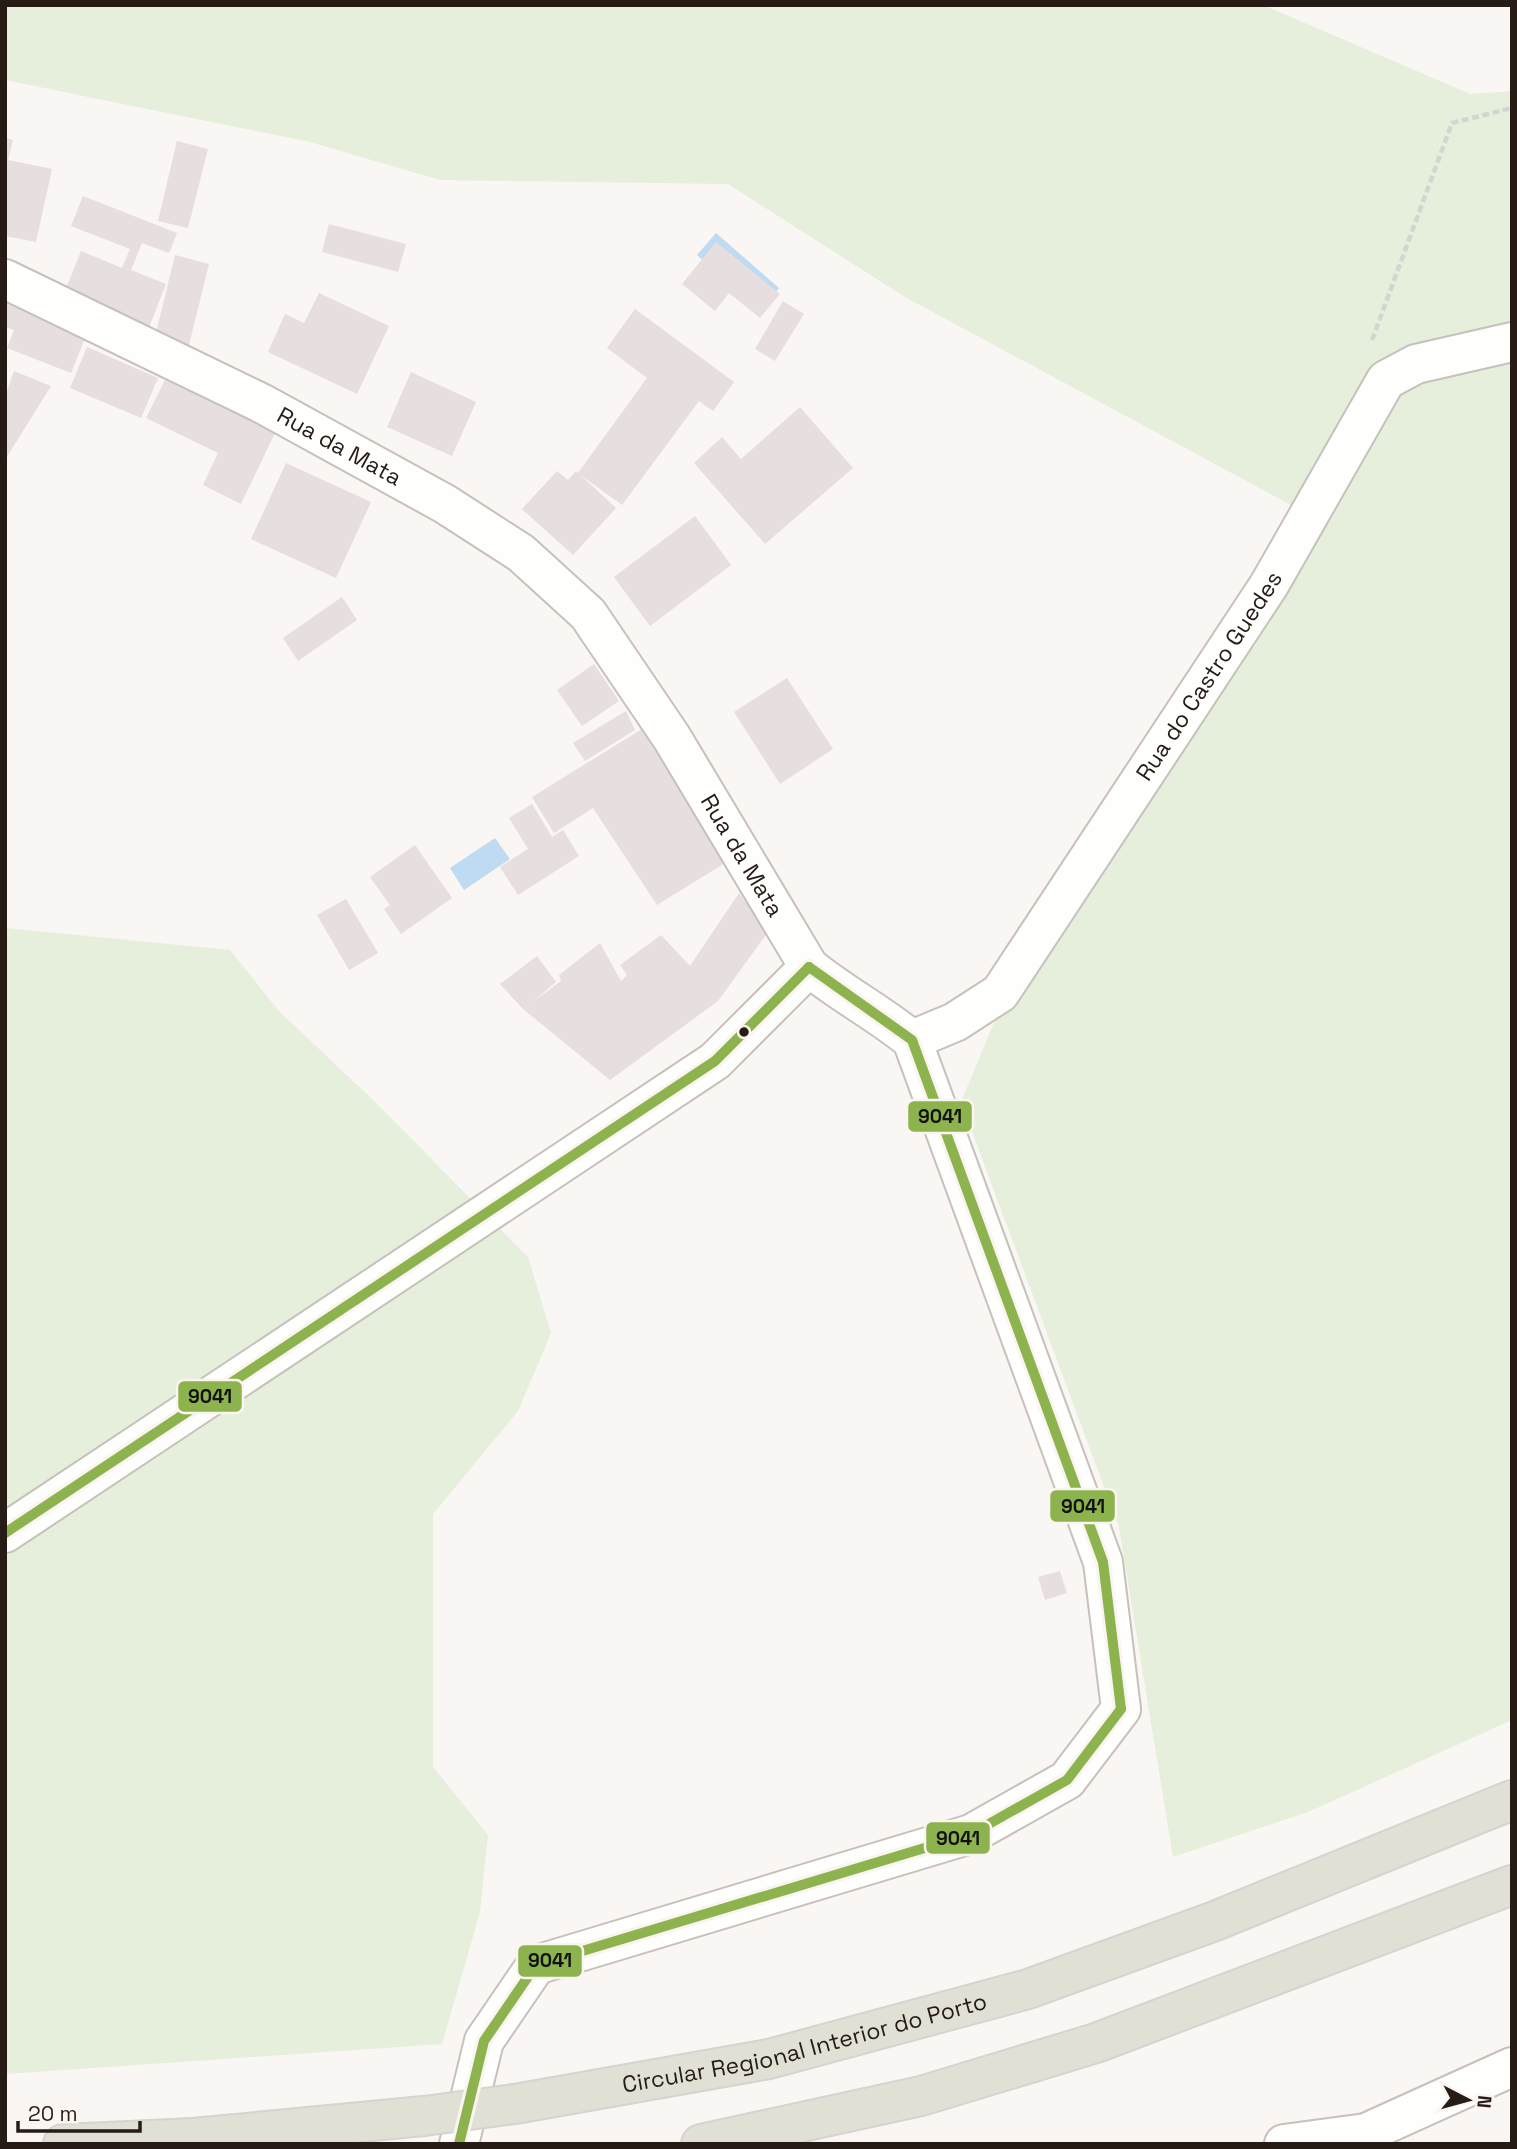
<svg xmlns="http://www.w3.org/2000/svg" width="1517" height="2149" font-family="'Space Grotesk',sans-serif">
  <rect width="100%" height="100%" fill="#f9f6f3"/>
  <g fill="#e5efdb">
    <path d="M5,5H1263L1470,94L1512,91V1720L1308,1812L1173,1857L1119,1527L961,1102L993,1025L1299,569L1302,511L905,297L728,184L440,180L310,142L5,80Z"/>
    <path d="M5,928L230,950L278,1010L375,1102L528,1257L551,1333L518,1411L433,1514V1767L488,1835L480,1912L442,2044L5,2074Z"/>
  </g>
  <g fill="#bfdbf1">
    <path d="M716,233L779,288L760,311L697,255Z"/>
    <path d="M495,838L510,859L464,890L450,868Z"/>
  </g>
  <g fill="#e6dedf">
    <path d="M5,138L13,140L8,160L52,169L36,242L5,236Z"/>
    <path d="M177,141L208,149L188,228L158,221Z"/>
    <path d="M83,196L177,233L169,253L142,243L131,270L166,284L146,335L61,301L81,251L122,268L130,249L71,226Z"/>
    <path d="M329,224L406,244L398,272L322,252Z"/>
    <path d="M716,242L780,294L760,318L729,293L715,311L682,284Z"/>
    <path d="M175,255L209,264L187,353L153,345Z"/>
    <path d="M319,293L389,326L357,394L268,352L285,314L304,323Z"/>
    <path d="M5,301L87,333L71,373L7,348L14,330L5,327Z"/>
    <path d="M783,301L804,314L775,361L755,349Z"/>
    <path d="M635,309L734,382L713,411L699,401L622,505L578,473L647,378L607,348Z"/>
    <path d="M87,347L158,378L141,418L70,388Z"/>
    <path d="M14,371L51,386L5,460V397Z"/>
    <path d="M411,372L476,402L452,456L387,427Z"/>
    <path d="M165,380L275,433L241,504L203,485L218,453L146,418Z"/>
    <path d="M800,407L853,468L765,544L694,463L722,437L741,459Z"/>
    <path d="M286,463L371,502L336,578L251,539Z"/>
    <path d="M557,471L568,480L576,471L616,508L573,555L522,509Z"/>
    <path d="M695,516L731,565L650,626L614,577Z"/>
    <path d="M342,597L357,620L298,661L283,638Z"/>
    <path d="M594,664L619,701L582,726L557,690Z"/>
    <path d="M787,678L833,749L780,784L734,712Z"/>
    <path d="M626,711L635,730L585,761L573,743Z"/>
    <path d="M642,729L725,863L657,905L593,808L554,833L532,797Z"/>
    <path d="M532,804L552,837L563,830L579,856L518,895L500,867L528,849L509,818Z"/>
    <path d="M415,845L452,898L401,934L384,909L390,905L370,877Z"/>
    <path d="M739,893L768,932L718,1001L610,1080L523,1009L500,984L537,956L556,982L531,1003L561,981L559,975L600,943L621,981L627,975L620,965L661,935L690,966Z"/>
    <path d="M346,899L378,953L349,970L317,915Z"/>
    <path d="M1060,1571L1067,1593L1045,1600L1038,1577Z"/>
  </g>
  <g fill="none" stroke-linecap="round" stroke-linejoin="round">
    <g stroke="#c7c0bb" stroke-width="42">
      <g id="minor">
        <path id="s1" d="M5,279L261,403L445,504L521,553L588,614L672,738L809,967C842,994 879,1013 912,1040L1103,1562L1121,1709L1067,1780L971,1834L536,1965L484,2041L459,2144"/>
        <path id="s2" d="M912,1040L955,1022L1000,993L1269,585L1386,380L1416,364L1512,342"/>
        <path d="M5,1533L715,1061L809,967"/>
        <path d="M1284,2144L1366,2133L1512,2067"/>
      </g>
    </g>
    <g stroke="#d6d3d1" stroke-width="42">
      <g id="highway">
        <path id="s3" d="M515,2104L769,2059L1028,1989L1215,1921L1512,1800"/>
        <path d="M63,2144L193,2138L424,2116"/>
        <path d="M701,2144L921,2096L1096,2043L1512,1885"/>
      </g>
    </g>
    <path stroke="#d5d4d3" stroke-width="4.5" stroke-dasharray="7 3.5" stroke-linecap="butt" d="M1372,340L1452,123L1512,108"/>
    <use href="#minor" stroke="#fefefd" stroke-width="38"/>
    <use href="#highway" stroke="#e0e0d4" stroke-width="38"/>
    <g stroke="#d6d3d1" stroke-width="42" stroke-linecap="butt">
      <path id="highway-bridge" d="M424,2116L515,2104"/>
    </g>
    <use href="#highway-bridge" stroke="#e0e0d4" stroke-width="38"/>
    <g stroke="#fbf5f1" stroke-width="16">
      <g id="bus-1">
        <path d="M809,967L912,1040L1103,1562L1121,1709"/>
        <path d="M5,1533L715,1061L809,967"/>
        <path d="M459,2144L484,2041L536,1965L971,1834L1067,1780L1121,1709"/>
      </g>
    </g>
    <use href="#bus-1" stroke="#8db34f" stroke-width="10"/>
  </g>
  <circle fill="#271c15" stroke="#fbf5f1" stroke-width="2.5" cx="744" cy="1032" r="6"/>
  <g text-anchor="middle" dominant-baseline="central" stroke-width="5" stroke-linejoin="round" paint-order="stroke">
    <g font-size="23" fill="#271c15" stroke="#fbf5f1">
      <text stroke="none"><textPath href="#s1" startOffset="374">Rua da Mata</textPath></text>
      <text stroke="none"><textPath href="#s2" startOffset="480">Rua do Castro Guedes</textPath></text>
      <text stroke="none"><textPath href="#s1" startOffset="962">Rua da Mata</textPath></text>
      <text stroke="none"><textPath href="#s3" startOffset="296">Circular Regional Interior do Porto</textPath></text>
    </g>
  </g>
  <g stroke="#fbf5f1" stroke-width="2.5">
    <rect x="907" y="1100" width="66" height="33" rx="7" fill="#8db34f"/>
    <rect x="177" y="1380" width="66" height="33" rx="7" fill="#8db34f"/>
    <rect x="1049" y="1489" width="67" height="34" rx="7" fill="#8db34f"/>
    <rect x="925" y="1821" width="66" height="34" rx="7" fill="#8db34f"/>
    <rect x="517" y="1944" width="66" height="34" rx="7" fill="#8db34f"/>
  </g>
  <g font-size="19" text-anchor="middle" font-weight="bold" fill="#111">
    <text x="940" y="1123">9041</text>
    <text x="210" y="1403">9041</text>
    <text x="1083" y="1513">9041</text>
    <text x="958" y="1845">9041</text>
    <text x="550" y="1967">9041</text>
  </g>
  <rect width="1517" height="2149" fill="none" stroke="#271c15" stroke-width="14"/>
  <g transform="translate(1468 2100) rotate(96)" stroke="#fbf5f1" stroke-width="5" paint-order="stroke">
  <path d="M0-5L12 26L0 18L-12 26Z" fill="#271c15"/>
  <text y="-10" font-size="19" font-weight="bold" text-anchor="middle" fill="#271c15">N</text>
  </g>
  <path d="M18 2121v10h122v-10" fill="none" stroke="#271c15" stroke-width="3.5"/>
  <text x="28" y="2121" font-size="21" fill="#271c15" stroke="#fbf5f1" stroke-width="5" paint-order="stroke">20 m</text>
</svg>
